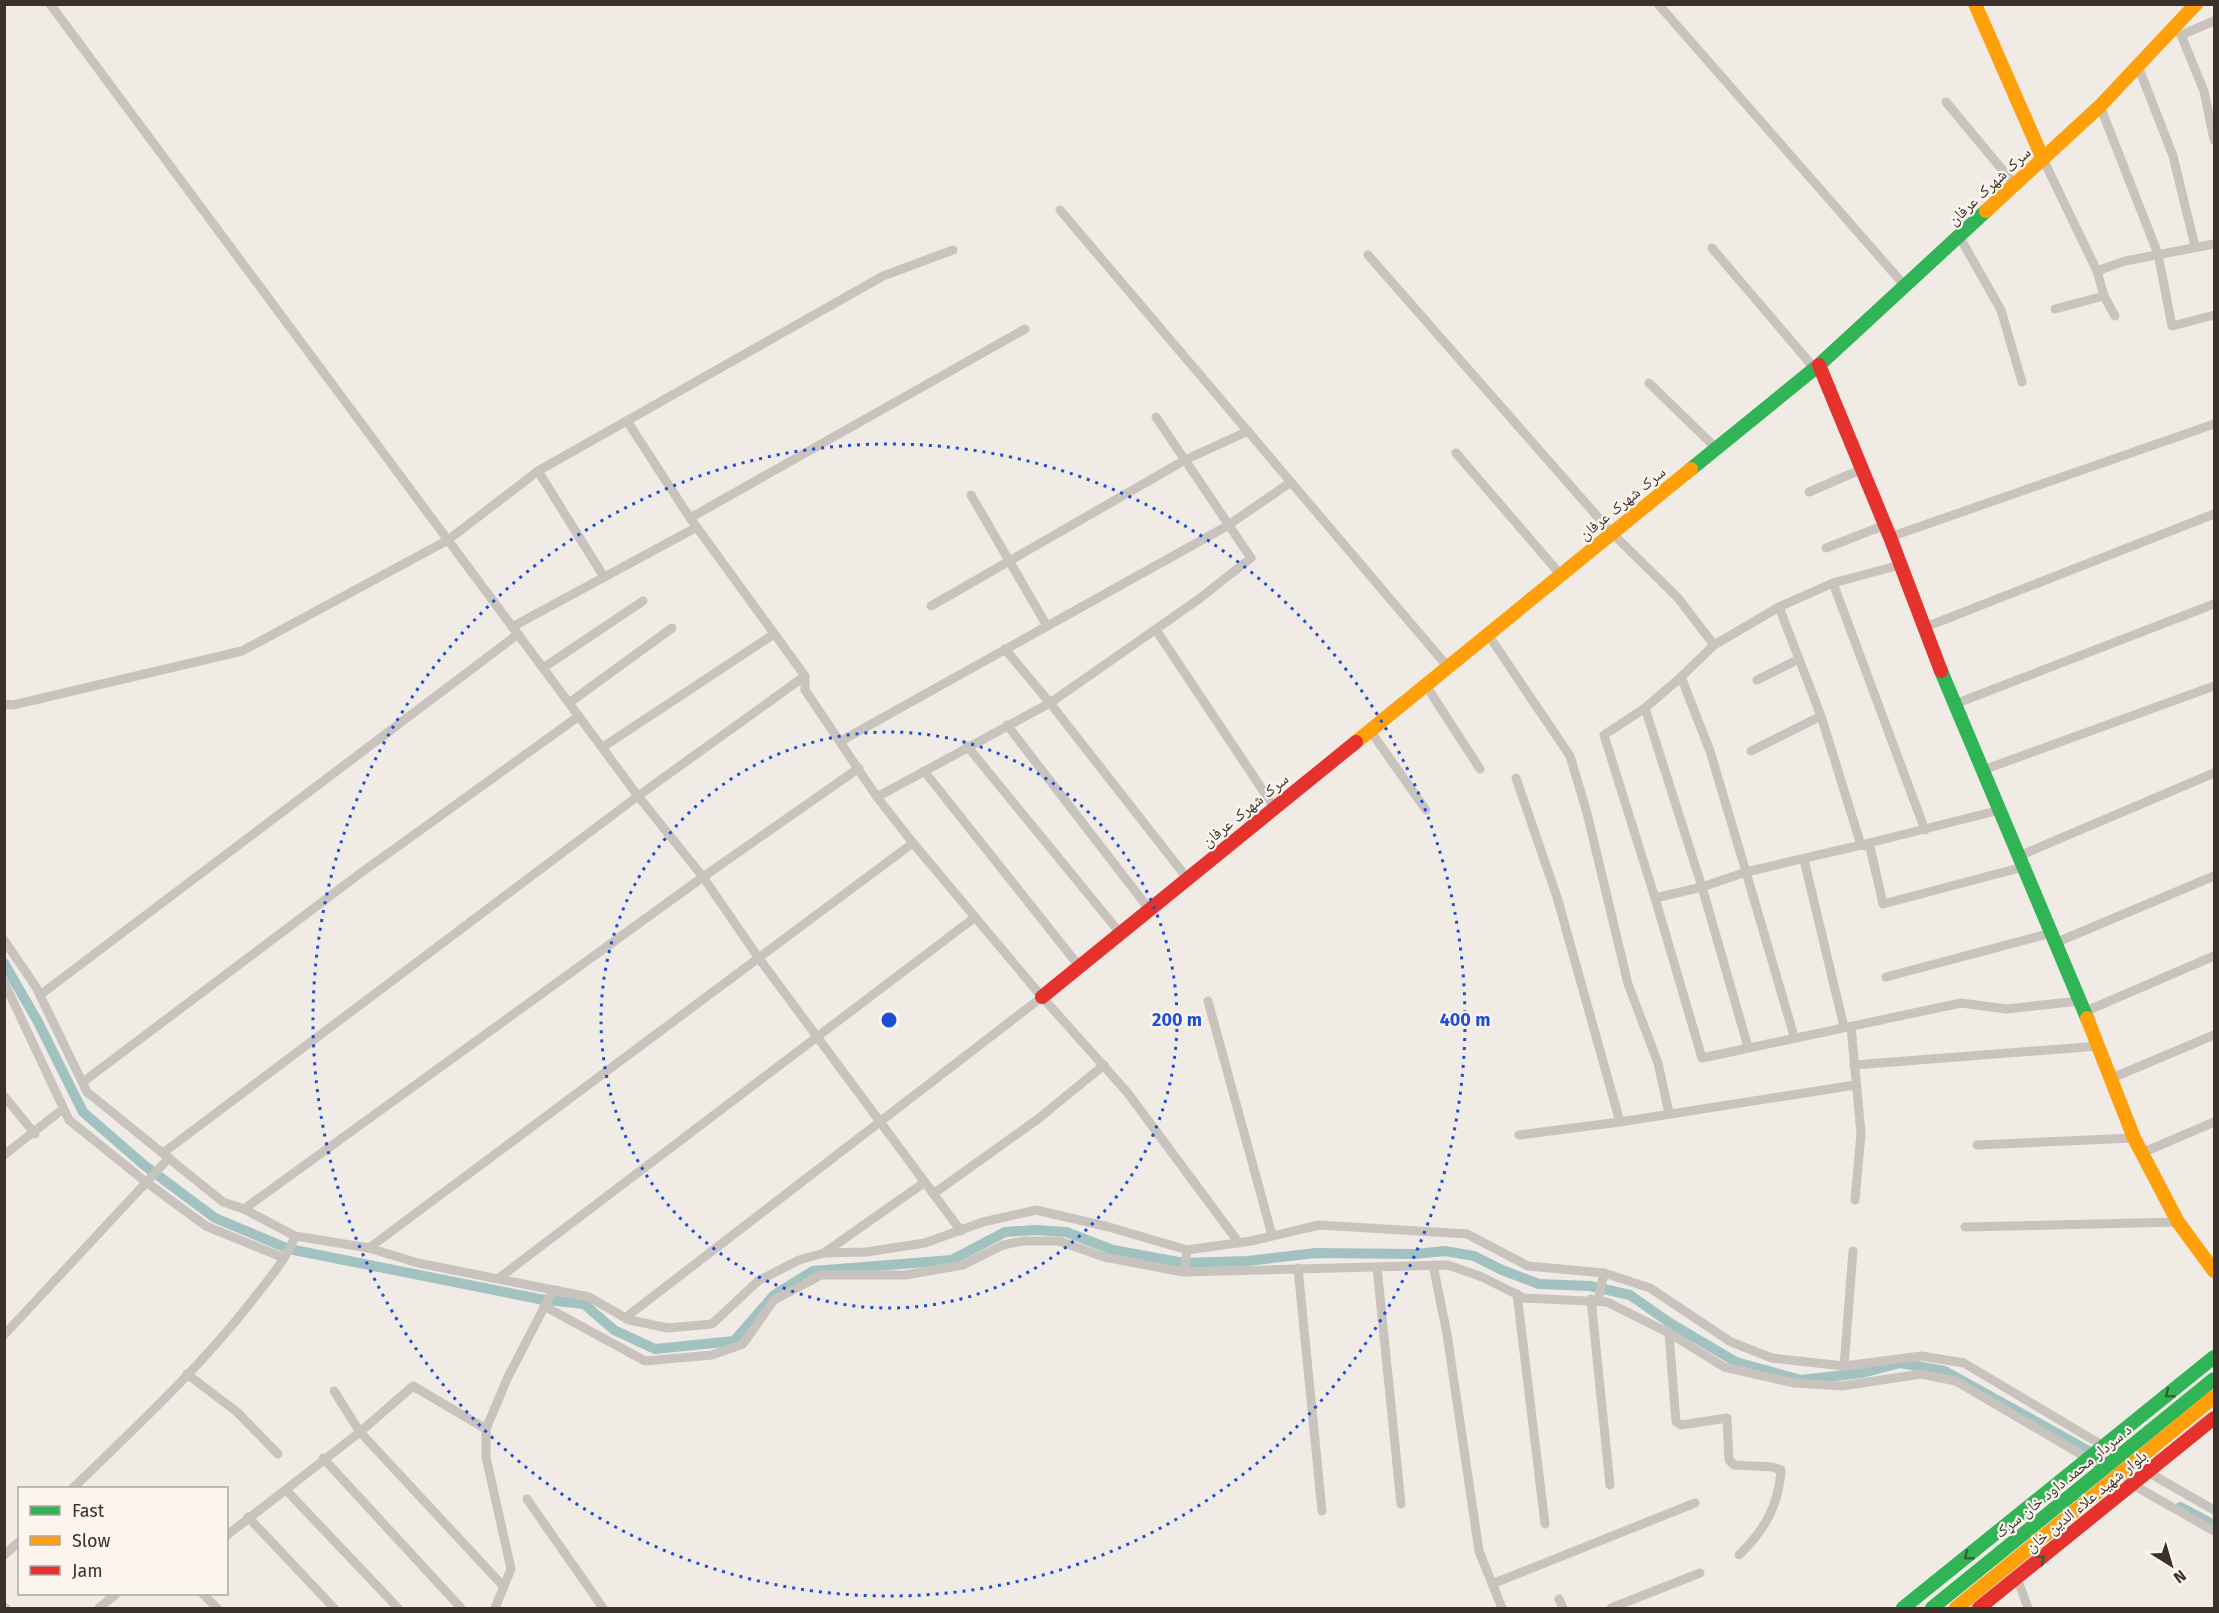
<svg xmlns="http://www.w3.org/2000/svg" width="2219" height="1613" font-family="'Fira Sans','Noto Naskh Arabic',sans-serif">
  <rect width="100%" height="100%" fill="#f0ebe5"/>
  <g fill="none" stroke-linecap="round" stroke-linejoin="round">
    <g stroke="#a1c2c1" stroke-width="10">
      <path d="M4,963L38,1022L83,1112L144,1165L215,1218L289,1249L539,1299L584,1304L614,1330L655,1349L734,1341L774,1295L813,1271L952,1260L1005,1232L1035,1230L1066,1232L1113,1250L1184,1263L1247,1261L1316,1253L1415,1254L1445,1251L1474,1256L1502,1270L1539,1284L1590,1286L1630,1295L1670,1323L1736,1362L1801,1380L1862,1373L1900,1363L1945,1371L2114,1465"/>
      <path d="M2180,1507L2214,1525"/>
    </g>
    <g stroke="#c9c3be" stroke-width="9">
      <path d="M50,4L638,796L703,877L758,957L961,1231"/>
      <path d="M1658,4L1905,286"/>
      <path d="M2174,28L2181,35L2204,91L2214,140"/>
      <path d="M2181,35L2214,21"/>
      <path d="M2138,66L2173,156L2195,246"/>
      <path d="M1946,102L2015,185"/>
      <path d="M2100,106L2158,254L2172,326L2214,315"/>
      <path d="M2043,159L2097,271L2104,296L2115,316"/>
      <path d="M1060,210L1447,666"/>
      <path d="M1959,236L2001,310L2022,382"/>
      <path d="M1712,248L1815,369"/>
      <path d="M1368,255L1611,532L1678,598L1714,645"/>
      <path d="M2097,271L2125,261L2214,244"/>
      <path d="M2055,309L2104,296"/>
      <path d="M1649,383L1716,448"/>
      <path d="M627,421L690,518L805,676V690L877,797L913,843L1042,997L1127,1092L1239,1243"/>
      <path d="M1456,453L1560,574"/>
      <path d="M538,471L604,577"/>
      <path d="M1809,492L1862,469"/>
      <path d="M971,495L1047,626"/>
      <path d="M690,518L1025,329"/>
      <path d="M1890,537L2214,424"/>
      <path d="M1826,548L1885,525"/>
      <path d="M1900,565L1833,583L1779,607L1821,716L1861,845L2000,810"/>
      <path d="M1833,583L1925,830"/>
      <path d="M931,606L1185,460L1248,431"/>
      <path d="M1779,607L1714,645L1681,677L1710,751L1746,872L1861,845L1870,847L1883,904L2023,867"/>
      <path d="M512,627L697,527"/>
      <path d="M1923,628L2214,514"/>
      <path d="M1156,630L1274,807"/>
      <path d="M1487,633L1570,756L1587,813L1628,984L1658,1063L1669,1113"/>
      <path d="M1005,649L1050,703L1187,878"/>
      <path d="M543,668L643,601"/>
      <path d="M1681,677L1645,708L1702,887L1746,872L1794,1036"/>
      <path d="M1757,680L1799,659"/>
      <path d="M1425,684L1480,769"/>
      <path d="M569,703L672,628"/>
      <path d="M4,704L13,705L242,651L448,540L538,471L883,276L953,250"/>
      <path d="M1955,704L2214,604"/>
      <path d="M1645,708L1604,735L1655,898L1702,887L1748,1047"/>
      <path d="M1007,725L1149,909"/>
      <path d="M1369,729L1426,810"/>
      <path d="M841,741L1227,526L1291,482"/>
      <path d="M967,746L1120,933"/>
      <path d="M603,747L774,634"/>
      <path d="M1751,751L1821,716"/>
      <path d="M1983,770L2214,686"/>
      <path d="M924,771L1079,966"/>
      <path d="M1516,778L1557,897L1620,1122"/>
      <path d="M877,797L1050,703L1199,599L1251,558L1156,417"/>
      <path d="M2019,856L2214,773"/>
      <path d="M1804,860L1844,1027"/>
      <path d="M1655,898L1702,1058L1961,1003L2006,1009L2079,1001"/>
      <path d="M4,940L36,987L87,1092L223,1202L244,1209L295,1236L369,1248L418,1263L589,1297L629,1320L668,1328L712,1324L758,1281L799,1260L824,1253L866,1252L925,1243L983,1222L1036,1210L1109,1227L1187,1250L1251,1241L1319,1225L1467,1234L1528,1266L1604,1273L1650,1288L1731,1342L1772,1358L1844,1366L1921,1356L1964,1363L2122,1457"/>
      <path d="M2055,943L2214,876"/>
      <path d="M1886,977L2051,933"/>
      <path d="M4,982L69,1120L146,1182L206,1226L284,1258"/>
      <path d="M40,995L518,634"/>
      <path d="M1208,1001L1272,1235"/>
      <path d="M2084,1012L2214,956"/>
      <path d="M1851,1027L1861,1133L1855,1200"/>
      <path d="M1854,1065L2099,1046"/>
      <path d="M2112,1078L2214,1035"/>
      <path d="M83,1082L358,875L579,716"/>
      <path d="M4,1096L35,1134"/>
      <path d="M1519,1135L1620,1122L1855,1085"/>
      <path d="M1977,1145L2134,1138"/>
      <path d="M163,1153L638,796L805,676"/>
      <path d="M2142,1153L2214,1122"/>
      <path d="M4,1155L63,1109"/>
      <path d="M933,1194L1038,1119L1104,1065"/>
      <path d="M244,1209L703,877L859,768"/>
      <path d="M1965,1227L2178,1222"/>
      <path d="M369,1248L913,843"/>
      <path d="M824,1253L925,1182"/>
      <path d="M1433,1265L1447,1334L1479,1551L1502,1608"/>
      <path d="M1377,1267L1401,1504"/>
      <path d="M1298,1268L1322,1511"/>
      <path d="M1184,1272L1187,1250"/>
      <path d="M499,1278L974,918"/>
      <path d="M1517,1294L1545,1524"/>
      <path d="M1591,1299L1610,1485"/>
      <path d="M1598,1300L1604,1273"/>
      <path d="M544,1306L645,1361L712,1355L743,1344L774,1300L821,1275H905L963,1265L1003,1245L1023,1241H1059L1104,1257L1183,1272L1448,1265L1482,1277L1524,1298L1607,1302L1669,1333L1724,1367L1794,1383L1842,1386L1921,1374L1956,1381L2106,1469"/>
      <path d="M625,1318L1042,997"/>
      <path d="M1669,1333L1676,1422L1681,1425L1727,1418L1729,1460L1734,1465L1772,1467L1781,1470C1779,1505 1764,1531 1739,1555"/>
      <path d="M4,1335L169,1158"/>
      <path d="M1844,1366L1853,1251"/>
      <path d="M187,1374L237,1412L278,1454"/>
      <path d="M334,1391L360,1432L504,1587"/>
      <path d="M323,1458L461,1608"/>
      <path d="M2144,1470L2214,1510"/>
      <path d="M2128,1482L2214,1531"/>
      <path d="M73,1488C137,1426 204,1364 258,1293C272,1275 287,1258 295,1236"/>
      <path d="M286,1490L398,1608"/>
      <path d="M527,1499L603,1608"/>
      <path d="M248,1517L334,1608"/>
      <path d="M226,1536L360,1432L413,1386L486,1429"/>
      <path d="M4,1555L20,1541"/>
      <path d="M2017,1578L2028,1608"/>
      <path d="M1492,1584L1695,1503"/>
      <path d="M203,1594L217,1608"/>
      <path d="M1559,1599L1563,1608"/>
      <path d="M4,1607L6,1608"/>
      <path d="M99,1608L116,1594"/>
      <path d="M495,1608L511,1569L486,1457V1429L507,1379L550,1296L557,1290"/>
      <path d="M1611,1608L1700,1573"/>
    </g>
    <g stroke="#30b455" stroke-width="14">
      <path d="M1691,469L1819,365L1986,211"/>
      <path d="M1941,671L2087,1018"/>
      <path d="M1903,1608L2214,1357"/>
      <path d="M1932,1608L2214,1379"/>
    </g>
    <g stroke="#ff9f0a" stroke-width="14">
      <path d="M1975,4L2043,159"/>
      <path d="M1986,211L2100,106L2196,4"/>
      <path d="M1356,742L1691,469"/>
      <path d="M2087,1018L2134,1138L2178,1222L2214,1271"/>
      <path d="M1956,1608L2214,1397"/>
    </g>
    <g stroke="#e5322d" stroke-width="14">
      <path d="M1819,365L1890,537L1941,671"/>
      <path d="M1042,997L1356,742"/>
      <path d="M1979,1608L2214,1418"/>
    </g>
  </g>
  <defs><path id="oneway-chevron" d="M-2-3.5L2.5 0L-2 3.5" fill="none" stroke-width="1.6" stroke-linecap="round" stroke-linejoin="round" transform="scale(1.5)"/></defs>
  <g stroke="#375e3a">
    <use href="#oneway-chevron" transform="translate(2169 1394) rotate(141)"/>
    <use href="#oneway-chevron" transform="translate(1968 1556) rotate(141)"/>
    <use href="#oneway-chevron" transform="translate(2041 1559) rotate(-39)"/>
  </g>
  <g fill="none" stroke="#1d4ed8" stroke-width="3" stroke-dasharray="3 6">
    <circle cx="889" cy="1020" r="288"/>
    <circle cx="889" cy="1020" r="576"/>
  </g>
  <g text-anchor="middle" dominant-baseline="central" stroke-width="4.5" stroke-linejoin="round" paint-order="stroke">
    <g font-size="16" fill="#3b302b" stroke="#fbf5ee">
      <text transform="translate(1989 186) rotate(-43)">سرک شهرک عرفان</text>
      <text transform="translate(1622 503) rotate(-39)">سرک شهرک عرفان</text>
      <text transform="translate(1245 810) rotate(-39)">سرک شهرک عرفان</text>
      <text transform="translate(2063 1481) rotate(-39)">د سردار محمد داود خان سړک</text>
      <text transform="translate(2086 1501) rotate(-39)">بلوار شهید علاء الدین خان</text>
    </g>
  </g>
  <circle cx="889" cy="1020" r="9" fill="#1d4ed8" stroke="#fbf5ee" stroke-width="3"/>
  <g font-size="18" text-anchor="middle" font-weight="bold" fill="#1d4ed8" stroke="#fbf5ee" stroke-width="4.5" stroke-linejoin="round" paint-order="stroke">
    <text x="1177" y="1026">200 m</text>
    <text x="1465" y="1026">400 m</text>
  </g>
  <rect width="2219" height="1613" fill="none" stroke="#3b302b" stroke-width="12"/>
  <rect x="18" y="1487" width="210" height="108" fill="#fbf5ee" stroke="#aea6a0" stroke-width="1.5"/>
  <rect x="30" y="1506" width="30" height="9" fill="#30b455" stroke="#aea6a0" stroke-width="1.5"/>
  <text x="72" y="1517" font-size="18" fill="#3b302b">Fast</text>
  <rect x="30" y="1536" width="30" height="9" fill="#ff9f0a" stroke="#aea6a0" stroke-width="1.5"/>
  <text x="72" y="1547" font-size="18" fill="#3b302b">Slow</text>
  <rect x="30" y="1566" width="30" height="9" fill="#e5322d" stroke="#aea6a0" stroke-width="1.5"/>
  <text x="72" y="1577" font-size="18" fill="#3b302b">Jam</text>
  <g transform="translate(2171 1565) rotate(143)" stroke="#fbf5ee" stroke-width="4.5" paint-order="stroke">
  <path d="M0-4.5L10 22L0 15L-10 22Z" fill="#3b302b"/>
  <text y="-9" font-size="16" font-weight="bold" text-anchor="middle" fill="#3b302b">N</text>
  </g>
</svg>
